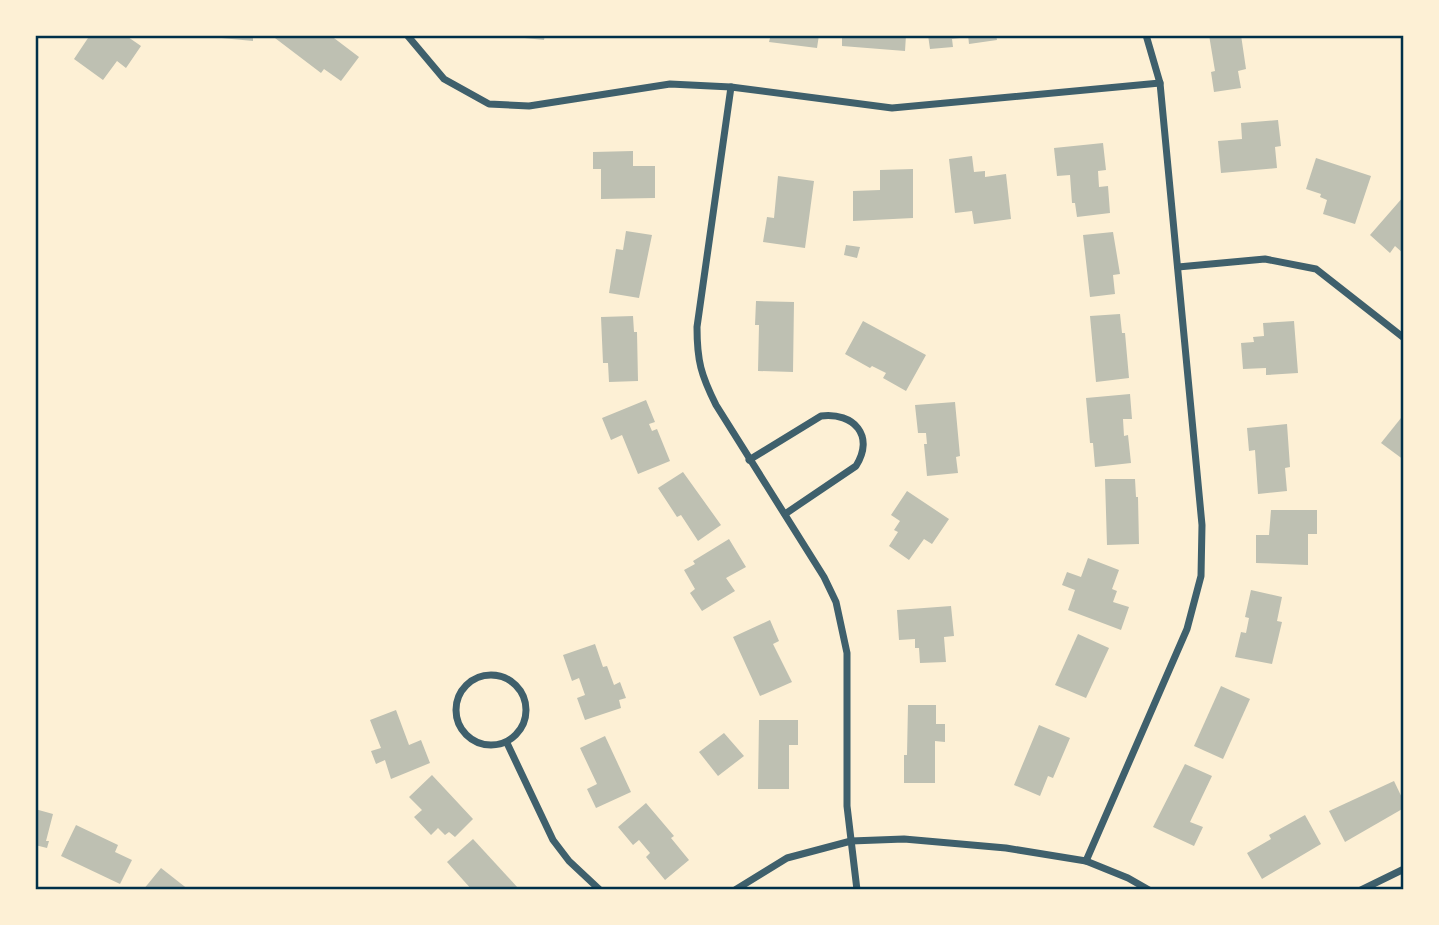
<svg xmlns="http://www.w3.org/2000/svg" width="1439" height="925" font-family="Rubik,sans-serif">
  <rect width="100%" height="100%" fill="#fdf0d5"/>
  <g fill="#bec0b2">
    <path d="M90,35H130L128,37L141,46L126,68L117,61L103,80L74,59Z"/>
    <path d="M211,35H253V41L211,37Z"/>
    <path d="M271,35H330L359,57L341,81L324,69L321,73Z"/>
    <path d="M515,35H545L544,40L515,37Z"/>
    <path d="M764,35H819L817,48L769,42L770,38Z"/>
    <path d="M842,35H906L905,51L842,46Z"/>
    <path d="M928,35H968V37L952,39L953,47L930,49Z"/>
    <path d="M968,35H996L997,40L969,44Z"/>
    <path d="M1209,35H1241L1246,69L1238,71L1241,88L1214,92L1211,72L1215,71Z"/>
    <path d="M1278,120L1281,146L1275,147L1277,168L1221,173L1218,141L1242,139L1241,123Z"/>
    <path d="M1103,143L1106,170L1098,171L1099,187L1108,186L1110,213L1077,217L1075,203H1072L1070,175L1057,176L1054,148Z"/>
    <path d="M633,151V166H655V198L601,199V169H593V152Z"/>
    <path d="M972,156L974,172L985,171V177L1006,174L1011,219L974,224L972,211L955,213L949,159Z"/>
    <path d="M1316,158L1371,176L1355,224L1323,214L1327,200L1320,197L1321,194L1306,189Z"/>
    <path d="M913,169V218L853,221V191L880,190V170Z"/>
    <path d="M778,176L814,181L805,248L763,242L767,217L774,218Z"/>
    <path d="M1404,196V254L1395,246L1390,253L1370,235Z"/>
    <path d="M626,231L652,235L639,298L609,293L616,249L623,250Z"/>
    <path d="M1113,232L1120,274L1113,275L1115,294L1090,297L1083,235Z"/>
    <path d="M846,245L860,247L857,258L844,255Z"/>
    <path d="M756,301L794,302L793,372L758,371L759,325H755Z"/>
    <path d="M1120,314L1122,333H1125L1129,378L1096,382L1090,316Z"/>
    <path d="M633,316L634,332H637L638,381L609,382L608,363H603L601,317Z"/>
    <path d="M863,321L926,355L906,391L883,378L886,373L872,366L870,368L845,354Z"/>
    <path d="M1294,321L1298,373L1266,375V368L1243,369L1241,343L1254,342L1253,337L1264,336L1263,323Z"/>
    <path d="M1130,394L1132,419H1123L1124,436L1128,435L1131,463L1095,467L1093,443H1090L1086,398Z"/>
    <path d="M646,400L655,422L649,424L652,431L657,429L670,461L638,474L622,435L611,440L602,418Z"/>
    <path d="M955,402L960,456L956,457L958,473L927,476L924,444H927L926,433H918L915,405Z"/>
    <path d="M1401,418L1404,420V460L1381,443Z"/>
    <path d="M1287,424L1290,467L1285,468L1287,491L1258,494L1255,450L1249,451L1247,428Z"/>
    <path d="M683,472L721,525L698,541L681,515L677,517L658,488Z"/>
    <path d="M1105,479H1135L1136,497H1138L1139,544L1107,545Z"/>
    <path d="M907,491L949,519L932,544L924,539L909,560L889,546L898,532L894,530L900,521L891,515Z"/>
    <path d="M1271,510H1317V534H1308V565L1256,563V535H1269Z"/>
    <path d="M729,539L746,567L726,578L735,591L702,611L690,593L695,589L684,570L695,564L693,561Z"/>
    <path d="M1088,558L1119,570L1112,589L1117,591L1113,602L1129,607L1121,630L1068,610L1075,590L1062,585L1067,572L1081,577Z"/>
    <path d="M1251,590L1282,597L1277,621L1282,622L1272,664L1235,657L1241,632L1246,633L1249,618L1245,617Z"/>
    <path d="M951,606L954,636L944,637L946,662L920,663L919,648H915V639L899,640L897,610Z"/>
    <path d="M770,620L779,641L773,644L792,682L760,696L733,637Z"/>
    <path d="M1078,634L1109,648L1086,698L1055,685Z"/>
    <path d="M595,644L603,667L607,666L614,685L620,682L626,698L619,700L621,708L585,720L577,698L585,695L579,678L572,681L563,655Z"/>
    <path d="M1221,686L1250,699L1223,759L1194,746Z"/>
    <path d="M908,705H936V724H945V742L935,741V783H904V755H907Z"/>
    <path d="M396,710L409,745L421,740L430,763L391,779L385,760L376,764L371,751L381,748L370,720Z"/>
    <path d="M759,720H798V745H789V789H758Z"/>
    <path d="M1039,725L1070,738L1053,778L1048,776L1040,796L1014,785Z"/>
    <path d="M724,733L744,756L718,776L699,752Z"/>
    <path d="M605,736L631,792L596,808L587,789L597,784L580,748Z"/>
    <path d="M1185,764L1212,776L1190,822L1203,827L1194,846L1153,827Z"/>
    <path d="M432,775L473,819L455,837L449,832L445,835L438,828L431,835L414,817L422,810L409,797Z"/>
    <path d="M1394,781L1404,802V808L1345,842L1329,811Z"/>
    <path d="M646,803L674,836L671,838L689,860L665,880L646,857L650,853L639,840L633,845L618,827Z"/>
    <path d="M35,809L53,814L46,841H49L47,848L35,845Z"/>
    <path d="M1305,815L1321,844L1262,879L1247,853L1271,839L1269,835Z"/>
    <path d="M76,825L118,845L115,852L132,860L120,884L61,856Z"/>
    <path d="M473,839L518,888L516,890H472L447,862Z"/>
    <path d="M161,868L189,890H143Z"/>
  </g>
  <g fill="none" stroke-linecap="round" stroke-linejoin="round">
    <g stroke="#3f606c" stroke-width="7">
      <path d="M407,35L444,79L489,104L529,106L670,84L731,87L892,108L1160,83"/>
      <path d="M731,87L697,327C697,361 701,375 716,405L824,577L836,602L847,653V806L857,890"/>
      <path d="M1178,267L1265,259L1316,269L1404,338"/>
      <path d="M749,460L821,416C854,412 875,436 856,466L785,514"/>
      <circle cx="491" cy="710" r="35"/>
      <path d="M507,743L553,840L569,861L600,890"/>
      <path d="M1086,861L1187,629L1201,576L1202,525L1160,83L1146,35"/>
      <path d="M735,890L787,858L851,841L904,839L1006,848L1086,861L1128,878L1149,890"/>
      <path d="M1361,890L1404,869"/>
    </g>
  </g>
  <rect width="1439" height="925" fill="none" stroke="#fdf0d5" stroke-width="74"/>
  <rect x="37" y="37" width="1365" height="851" fill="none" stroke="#003049" stroke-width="2.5"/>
</svg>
